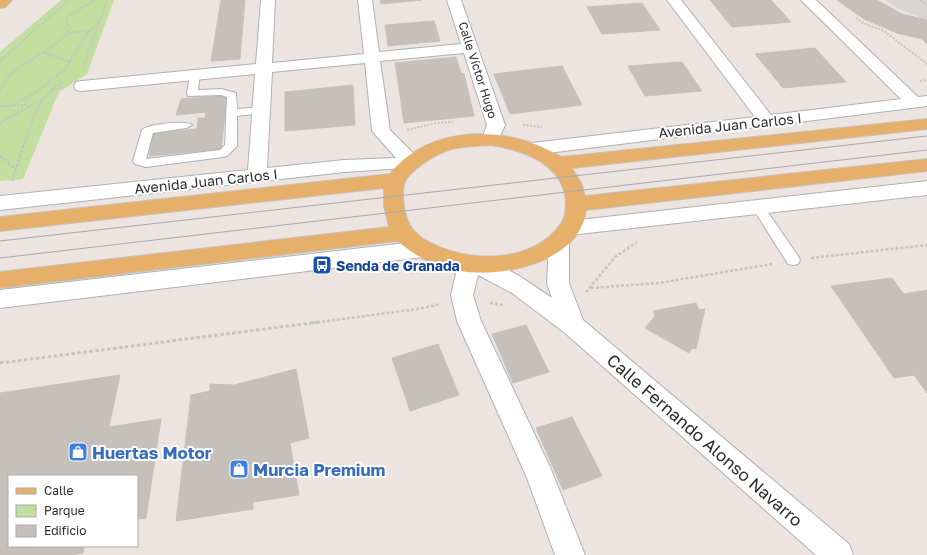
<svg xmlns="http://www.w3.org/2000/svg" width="927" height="555" font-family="'Golos Text',sans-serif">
  <rect width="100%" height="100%" fill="#ede4e0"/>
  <path fill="#c3dfa0" d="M61,0H114L87,74L59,92L23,179L0,181V52Z"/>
  <path fill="#d9d5d2" d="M885,0H927V20L896,8Z"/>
  <g fill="#c6c0bb" stroke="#c8c0b9">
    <path d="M221,0H245L240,59L211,61Z"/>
    <path d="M380,0H422L381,4Z"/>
    <path d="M710,0H771L791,22L732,27Z"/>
    <path d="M837,0H877L902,14L927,20V44L922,39L897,33L864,19Z"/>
    <path d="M642,3L660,30L602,34L587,7Z"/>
    <path d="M434,21L440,41L388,46L385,25Z"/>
    <path d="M815,48L846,82L783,88L755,54Z"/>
    <path d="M456,57L461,74H464L398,81L395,63Z"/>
    <path d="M682,62L702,91L645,96L628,66Z"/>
    <path d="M562,66L582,105L510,114L494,74Z"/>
    <path d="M464,74L474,116L404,123L398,81Z"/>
    <path d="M353,85L355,125L285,131V92Z"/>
    <path d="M227,95L221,149L149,156L153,133L197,129L198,118H205L206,112L176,115L181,99Z"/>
    <path d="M892,278L927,327V373L894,378L831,286Z"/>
    <path d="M927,290V327L903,294Z"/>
    <path d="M696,303L699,310L705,309L696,349L692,348L689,353L645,328L655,316L653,311Z"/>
    <path d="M526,325L549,372L513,383L492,334Z"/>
    <path d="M438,344L459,395L410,411L392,358Z"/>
    <path d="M296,369L309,438L290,443L299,495L253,502V509L176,521L191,395L210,391V384L234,385Z"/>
    <path d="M927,373V393L914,375Z"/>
    <path d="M120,375L109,427L161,419L146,518L137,519V476H9V546H84L83,553L70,555H0V393Z"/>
    <path d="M572,417L602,476L563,490L536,428Z"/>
  </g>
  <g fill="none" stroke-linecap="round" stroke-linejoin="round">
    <g stroke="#acb1b7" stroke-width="2">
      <g id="service">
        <path d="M195,71L200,74L198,90L221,89L236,93L237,109L261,107L266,110L261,113L237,116V146L227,156L223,157L146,167L135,164L133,161L142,130C147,124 187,120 192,125L186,128L153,133L146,159L220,150L225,145L227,97L221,95L188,96L187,94L190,74Z"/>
        <path d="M758,203L762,204L798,256L800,260L798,264L793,265L788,264L752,207L754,204Z"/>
      </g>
    </g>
    <g stroke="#acb1b7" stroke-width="2">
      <g id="minor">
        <path d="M261,0H275L272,63L364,54L358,0H372L379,52L461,44L447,0H461L505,125L497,143L491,145L485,143L482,139L487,125L464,53L380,61L390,130L419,159L421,163L419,167L344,172L0,210V196L248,170L255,74L82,91L76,90L74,86L76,82L82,81L256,64ZM365,63L372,131L396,158L344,160L267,168L272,72Z"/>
        <path d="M667,0H681L771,115L901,99L801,0H816L918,97L927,96V106L775,125L768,127L764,126L532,155L526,153L523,149L526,145L532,143L755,117Z"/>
        <path d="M927,181V195L570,235L563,233L560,228L563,223L570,221Z"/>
        <path d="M559,233L566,236L569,241V283L583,320L849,544L853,555H816L565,333L512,293L478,275L473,295L481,321L550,467L585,555H555L527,478L457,321L451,295L458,265L461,259C488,251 530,283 552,298L547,283L549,241L552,236Z"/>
        <path d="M423,241L430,243L434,249L430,255L423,257L0,308V290Z"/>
      </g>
    </g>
    <g stroke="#c4c4c4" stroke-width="2">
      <g id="primary">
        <path d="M0,0H12L5,7L0,8Z"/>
        <path d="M927,119V129L572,168L581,183L585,196L927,159V171L586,210C581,262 502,278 461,271C438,267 415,257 398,241L0,288V272L389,227L384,206V188L0,231V217L390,174C430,123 510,125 561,157ZM491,145C522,150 561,162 566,199C566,206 566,216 562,222C534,266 462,264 422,238C411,230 407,222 404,208C403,201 402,192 404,184C409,169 438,153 452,149C465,146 478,146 491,145Z"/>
      </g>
    </g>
    <g stroke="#c4c4c4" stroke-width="2" stroke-dasharray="2 1.5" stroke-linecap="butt">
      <path d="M921,0L927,5"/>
      <path d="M856,18L863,23L884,31L927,64"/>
      <path d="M69,33L90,30"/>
      <path d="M45,53L70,62"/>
      <path d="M0,61L69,0"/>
      <path d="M83,67L107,0"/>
      <path d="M920,81L927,80"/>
      <path d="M0,90C14,58 53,57 70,28L66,23L67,17L95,0"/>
      <path d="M50,90L63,88"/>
      <path d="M0,106L28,105"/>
      <path d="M9,107L36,92L65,69L86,35L99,21"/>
      <path d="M0,123L43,99"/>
      <path d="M523,125L542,127"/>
      <path d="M407,130L436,123L453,122"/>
      <path d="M25,142C34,116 38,98 62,82"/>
    </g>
    <g stroke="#c4c4c4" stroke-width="2.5" stroke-dasharray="3 2" stroke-linecap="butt">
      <path d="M0,156L16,169"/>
      <path d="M12,181L25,141"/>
      <path d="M811,258L927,245"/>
      <path d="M591,288L659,283L772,264"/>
      <path d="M586,292L615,257L637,242"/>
      <path d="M490,303L504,305"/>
      <path d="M312,323L418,309L441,304"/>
    </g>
    <path stroke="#c4c4c4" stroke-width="3" stroke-dasharray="3.5 2.5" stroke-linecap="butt" d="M0,363L319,322"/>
    <use href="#service" fill="#fff" fill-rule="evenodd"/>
    <use href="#minor" fill="#fff" fill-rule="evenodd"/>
    <use href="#primary" fill="#e7b06a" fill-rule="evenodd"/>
    <g stroke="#a3a9b5" stroke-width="1">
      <path d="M0,241L927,136"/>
      <path d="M0,258L927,150"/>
    </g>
  </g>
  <defs>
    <g id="bus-square" transform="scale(1)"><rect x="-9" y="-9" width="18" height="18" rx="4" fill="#1a4fb4" stroke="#fff"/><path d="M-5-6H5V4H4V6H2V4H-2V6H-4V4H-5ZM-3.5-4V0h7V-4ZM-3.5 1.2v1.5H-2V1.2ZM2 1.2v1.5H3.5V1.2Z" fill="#fff"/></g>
    <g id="shop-square" transform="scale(1)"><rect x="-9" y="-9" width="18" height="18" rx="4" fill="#3f7fe0" stroke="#fff"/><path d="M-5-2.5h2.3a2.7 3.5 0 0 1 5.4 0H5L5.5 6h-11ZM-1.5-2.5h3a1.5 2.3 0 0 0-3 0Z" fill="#fff"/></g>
  </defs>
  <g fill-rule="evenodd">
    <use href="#bus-square" x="322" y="265"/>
    <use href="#shop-square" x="78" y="452"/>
    <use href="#shop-square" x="239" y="469"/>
  </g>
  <g text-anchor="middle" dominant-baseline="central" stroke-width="4" stroke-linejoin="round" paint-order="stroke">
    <g font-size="12" fill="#2c2c2c" stroke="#fff">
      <text transform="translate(478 70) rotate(72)">Calle Víctor Hugo</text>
    </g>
    <g font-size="14" fill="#2c2c2c" stroke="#fff">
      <text transform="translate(730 125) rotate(-6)">Avenida Juan Carlos I</text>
      <text transform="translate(206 181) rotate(-6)">Avenida Juan Carlos I</text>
    </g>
    <g font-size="14" font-weight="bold" fill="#164399" stroke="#fff" text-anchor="start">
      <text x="336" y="265">Senda de Granada</text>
    </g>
    <g font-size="17" fill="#2c2c2c" stroke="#fff">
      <text transform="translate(705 440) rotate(41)">Calle Fernando Alonso Navarro</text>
    </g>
    <g font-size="17" font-weight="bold" fill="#366cbe" stroke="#fff" text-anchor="start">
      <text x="92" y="452">Huertas Motor</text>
      <text x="253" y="469">Murcia Premium</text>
    </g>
  </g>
  <rect x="8" y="475" width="130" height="72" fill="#ffffff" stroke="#ababab"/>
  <rect x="16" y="488" width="20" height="6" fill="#e7b06a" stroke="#ababab"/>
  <text x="44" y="495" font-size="12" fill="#2c2c2c">Calle</text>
  <rect x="16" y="505" width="20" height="12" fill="#c3dfa0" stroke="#ababab"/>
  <text x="44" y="515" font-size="12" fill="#2c2c2c">Parque</text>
  <rect x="16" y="525" width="20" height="12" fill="#c6c0bb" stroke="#ababab"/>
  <text x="44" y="535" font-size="12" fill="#2c2c2c">Edificio</text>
</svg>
